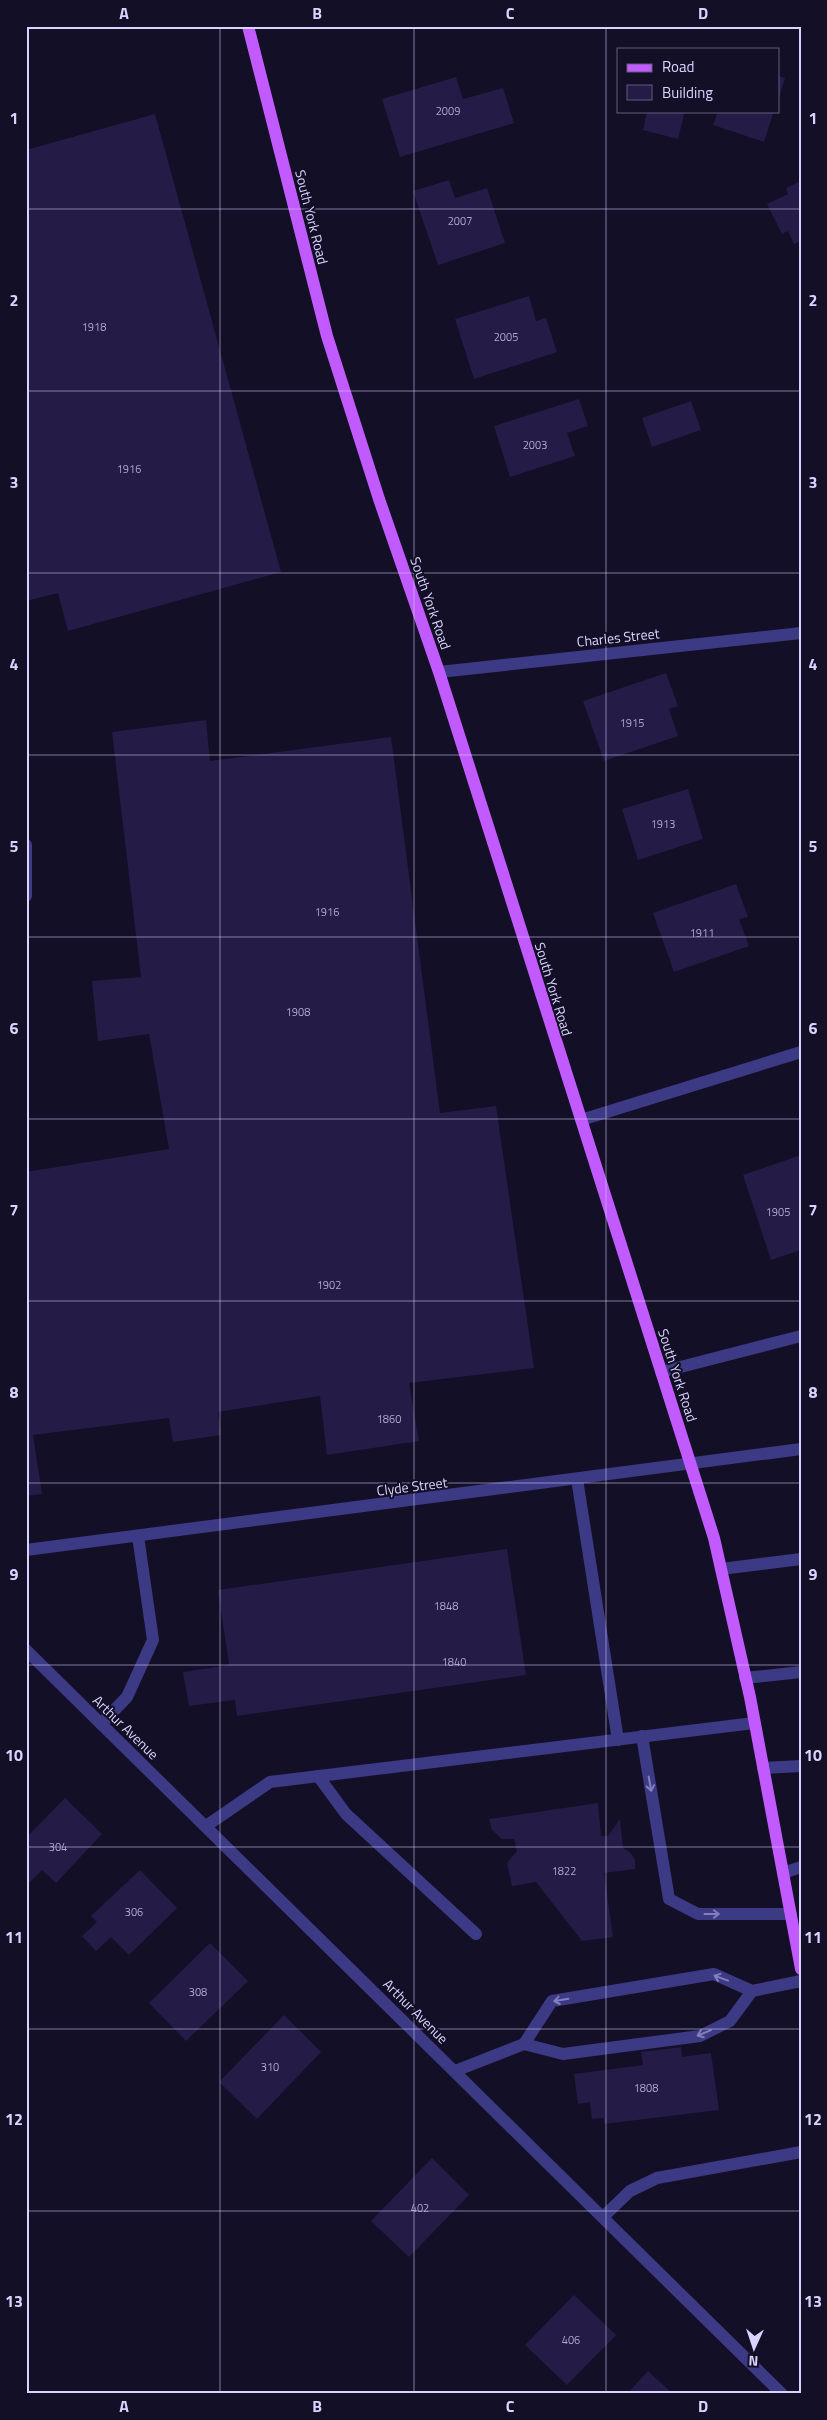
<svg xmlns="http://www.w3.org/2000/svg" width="827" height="2420" font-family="'Titillium Web',sans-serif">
  <rect width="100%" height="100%" fill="#130f26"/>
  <g fill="#241b47">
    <path d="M778,76L785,78L779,98H778Z"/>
    <path d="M456,77L463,99L503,88L514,123L400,157L382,99Z"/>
    <path d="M647,111H685L678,139L643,130Z"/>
    <path d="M718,111H774L764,142L713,125Z"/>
    <path d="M155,114L281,572L68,631L58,593L26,601V150Z"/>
    <path d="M449,180L455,198L487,188L505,243L438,265L413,191Z"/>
    <path d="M801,181V241L794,244L788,231L782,234L767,204L788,194L786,188Z"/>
    <path d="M529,296L536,321L546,318L557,352L474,379L455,319Z"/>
    <path d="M579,399L588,426L567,433L575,456L510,477L494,426Z"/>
    <path d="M691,401L701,430L652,447L642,418Z"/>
    <path d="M666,673L678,706L669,709L678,736L604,761L583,701Z"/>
    <path d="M206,720L210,761L391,737L440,1113L496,1106L534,1368L409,1383L419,1441L327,1455L320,1396L218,1412L221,1435L173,1442L169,1418L33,1435L42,1494L26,1496V1172L169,1149L149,1034L98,1041L92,981L141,977L112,732Z"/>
    <path d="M688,789L703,839L638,860L622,809Z"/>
    <path d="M736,884L748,917L739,919L749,946L674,972L653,913Z"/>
    <path d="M801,1155V1250L771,1260L743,1175Z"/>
    <path d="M507,1549L526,1675L237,1716L235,1700L189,1706L183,1672L229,1665L218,1590Z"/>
    <path d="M65,1798L102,1834L56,1883L42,1870L26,1886V1838Z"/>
    <path d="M598,1803L601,1836H608L620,1819L623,1848L630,1852L635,1860V1869L604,1873L613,1937L582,1941L536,1882L512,1886L507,1863L517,1851L514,1839H502L492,1830L489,1819Z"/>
    <path d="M140,1870L177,1908L129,1955L111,1937L96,1951L82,1936L97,1922L91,1916Z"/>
    <path d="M210,1943L248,1981L186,2041L149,2003Z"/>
    <path d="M284,2015L321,2052L257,2119L219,2082Z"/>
    <path d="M681,2047L682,2057L711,2053L719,2110L604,2124V2118L592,2119L590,2102L578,2104L574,2074L643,2065L641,2052Z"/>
    <path d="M432,2158L469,2195L409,2257L371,2221Z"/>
    <path d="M574,2295L616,2335L567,2385L525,2345Z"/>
    <path d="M648,2371L673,2394H627Z"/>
  </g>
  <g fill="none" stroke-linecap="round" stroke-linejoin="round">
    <g stroke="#3d3a85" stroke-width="12">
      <path d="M439,672L801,633"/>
      <path d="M26,845V896"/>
      <path d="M581,1120L801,1052"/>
      <path d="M661,1372L801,1336"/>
      <path d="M577,1479L618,1740"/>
      <path d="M26,1550L801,1449"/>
      <path d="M721,1569L801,1559"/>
      <path d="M26,1650L782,2394"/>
      <path d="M745,1678L801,1672"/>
      <path d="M101,1724L127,1697L153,1640L138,1536"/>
      <path d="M642,1736L669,1899L698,1914H791"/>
      <path d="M763,1768L801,1766"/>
      <path d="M318,1776L346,1814L476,1934"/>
      <path d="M206,1826L270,1782L754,1723"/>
      <path d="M783,1873L801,1867"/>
      <path d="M524,2044L563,2054L700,2036L730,2021L752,1991"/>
      <path d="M455,2071L524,2044L552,2001L714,1974L752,1991L801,1981"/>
      <path d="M603,2217L630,2191L657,2178L801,2152"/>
    </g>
    <path stroke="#c25bff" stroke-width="12" d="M248,26L327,336L379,499L439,672L714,1538L750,1697L801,1969"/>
  </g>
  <defs><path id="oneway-shaft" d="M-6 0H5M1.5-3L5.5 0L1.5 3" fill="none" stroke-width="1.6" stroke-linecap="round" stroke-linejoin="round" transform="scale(1.25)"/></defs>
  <g stroke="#837fbc">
    <use href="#oneway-shaft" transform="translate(650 1784) rotate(80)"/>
    <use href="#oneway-shaft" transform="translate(712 1914)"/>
    <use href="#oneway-shaft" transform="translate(721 1978) rotate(-160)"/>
    <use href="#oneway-shaft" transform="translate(561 2000) rotate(171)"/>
    <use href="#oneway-shaft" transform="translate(704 2033) rotate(158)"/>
  </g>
  <path fill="none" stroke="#d9d4ff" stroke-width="1" stroke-opacity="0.55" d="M220,26V2394M414,26V2394M606,26V2394M26,209H801M26,391H801M26,573H801M26,755H801M26,937H801M26,1119H801M26,1301H801M26,1483H801M26,1665H801M26,1847H801M26,2029H801M26,2211H801"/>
  <g text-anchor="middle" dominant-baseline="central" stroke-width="4" stroke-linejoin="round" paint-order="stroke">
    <g font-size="11" fill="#aca6d1">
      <text x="448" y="111">2009</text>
      <text x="460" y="221">2007</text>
      <text x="94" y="327">1918</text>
      <text x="506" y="337">2005</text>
      <text x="535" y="445">2003</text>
      <text x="129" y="469">1916</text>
      <text x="632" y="723">1915</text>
      <text x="663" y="824">1913</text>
      <text x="327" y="912">1916</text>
      <text x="702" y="933">1911</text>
      <text x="298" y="1012">1908</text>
      <text x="778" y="1212">1905</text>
      <text x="329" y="1285">1902</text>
      <text x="389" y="1419">1860</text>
      <text x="446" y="1606">1848</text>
      <text x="454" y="1662">1840</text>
      <text x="58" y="1847">304</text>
      <text x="564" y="1871">1822</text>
      <text x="134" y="1912">306</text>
      <text x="198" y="1992">308</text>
      <text x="270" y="2067">310</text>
      <text x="646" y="2088">1808</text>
      <text x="420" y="2208">402</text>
      <text x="571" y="2340">406</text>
    </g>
    <g font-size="14" fill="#d9d4ff" stroke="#130f26">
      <text transform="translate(312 217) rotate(76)">South York Road</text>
      <text transform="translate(431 603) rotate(71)">South York Road</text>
      <text transform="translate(618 637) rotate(-6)">Charles Street</text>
      <text transform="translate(554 989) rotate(73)">South York Road</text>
      <text transform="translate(678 1375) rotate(72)">South York Road</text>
      <text transform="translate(412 1486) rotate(-7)">Clyde Street</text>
      <text transform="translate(126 1727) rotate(44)">Arthur Avenue</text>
      <text transform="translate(416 2011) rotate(45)">Arthur Avenue</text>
    </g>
  </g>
  <rect width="827" height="2420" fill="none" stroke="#130f26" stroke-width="55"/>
  <rect x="617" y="48" width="162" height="65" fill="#130f26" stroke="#625e7d"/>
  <rect x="627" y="64" width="25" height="8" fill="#c25bff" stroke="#625e7d"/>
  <text x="662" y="72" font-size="15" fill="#d9d4ff">Road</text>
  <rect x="627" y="85" width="25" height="15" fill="#241b47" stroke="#625e7d"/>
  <text x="662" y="98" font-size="15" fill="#d9d4ff">Building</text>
  <g transform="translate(754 2348) rotate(183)" stroke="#130f26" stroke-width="4" paint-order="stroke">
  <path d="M0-4L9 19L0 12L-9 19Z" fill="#d9d4ff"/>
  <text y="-8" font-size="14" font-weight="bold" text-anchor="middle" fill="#d9d4ff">N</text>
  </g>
  <rect x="28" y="28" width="772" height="2364" fill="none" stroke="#d9d4ff" stroke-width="2"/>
  <g font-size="16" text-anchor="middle" font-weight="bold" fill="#d9d4ff">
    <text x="124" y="19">A</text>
    <text x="317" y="19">B</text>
    <text x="510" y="19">C</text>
    <text x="703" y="19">D</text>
    <text x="14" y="124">1</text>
    <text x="813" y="124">1</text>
    <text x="14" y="306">2</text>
    <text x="813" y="306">2</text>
    <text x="14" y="488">3</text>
    <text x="813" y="488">3</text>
    <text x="14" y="670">4</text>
    <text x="813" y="670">4</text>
    <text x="14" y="852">5</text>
    <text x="813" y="852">5</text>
    <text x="14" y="1034">6</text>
    <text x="813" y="1034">6</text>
    <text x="14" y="1216">7</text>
    <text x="813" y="1216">7</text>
    <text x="14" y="1398">8</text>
    <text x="813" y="1398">8</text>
    <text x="14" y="1580">9</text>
    <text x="813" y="1580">9</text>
    <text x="14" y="1761">10</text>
    <text x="813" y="1761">10</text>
    <text x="14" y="1943">11</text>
    <text x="813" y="1943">11</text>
    <text x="14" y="2125">12</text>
    <text x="813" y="2125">12</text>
    <text x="14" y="2307">13</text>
    <text x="813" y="2307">13</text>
    <text x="124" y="2412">A</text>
    <text x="317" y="2412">B</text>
    <text x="510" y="2412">C</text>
    <text x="703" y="2412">D</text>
  </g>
</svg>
